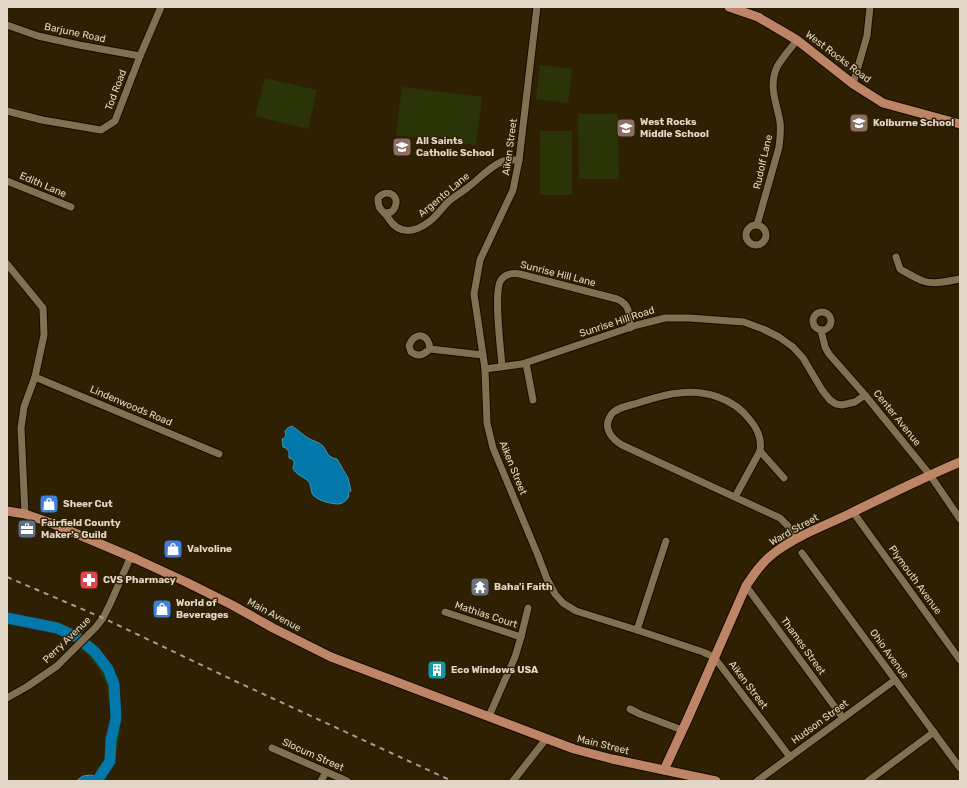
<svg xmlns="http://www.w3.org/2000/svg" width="967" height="788" font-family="Rubik,sans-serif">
  <rect width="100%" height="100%" fill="#302003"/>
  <g fill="#2a3407">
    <path d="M540,65L572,69L568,103L536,99Z"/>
    <path d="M265,78L317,90L308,129L255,116Z"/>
    <path d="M402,87L482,97L476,145L396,135Z"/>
    <path d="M578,114H618L619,179H579Z"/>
    <rect x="540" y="131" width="32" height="64"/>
    <path d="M77,643L87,648L102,664L113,684L117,723L121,730L117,751L108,769L100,772L97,768L105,764L112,750L116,731L112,725L111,720L107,686L98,668L84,652L73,647Z"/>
  </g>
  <g fill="#0277a9" stroke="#4594b2">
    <path d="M292,426C298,430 303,435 308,438C313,441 319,442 323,446C328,453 327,457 337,459L348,478L351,491L348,493L349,496C347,500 344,503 339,504C332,504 318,501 313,495C310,490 312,484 307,480C302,476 296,475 293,468C294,463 296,460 289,458V452L286,448L283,447L282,439C286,438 286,435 285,431L288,428Z"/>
    <path d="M91,775L99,778L100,781H76L83,776Z"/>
  </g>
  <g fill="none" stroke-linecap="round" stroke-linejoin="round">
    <path stroke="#0277a9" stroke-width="11" d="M7,618L57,628L77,637L95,652L108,669L114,684L116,718L111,740L110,761L97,781"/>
    <g stroke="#150a00" stroke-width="9">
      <g id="minor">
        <path d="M537,7L519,160L513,190L480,260L474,294L485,369L487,423L493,448L537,553L547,579L555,594L563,603L576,611L640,631L703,652L714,657L790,757"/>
        <path d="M7,25L38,36L79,45L140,56"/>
        <path d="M853,84L867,36L870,7"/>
        <path d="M7,111L42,120L101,130L115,121L140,56L161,7"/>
        <path d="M7,181L71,207"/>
        <path d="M386,213L391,212C393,211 394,209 395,207C400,195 387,188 378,198C378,212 383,209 389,219C400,236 416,232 430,221C437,216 441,209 447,203C453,197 461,193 467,188C478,180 488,168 501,162C506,159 513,160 519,160"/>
        <circle cx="756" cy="235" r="10"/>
        <path d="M757,225L779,147C780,139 781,130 780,122C777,103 768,87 777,67C782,58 791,48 797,40"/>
        <path d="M896,257L900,269C907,273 915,278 923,281C935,285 948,281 960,279"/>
        <path d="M7,264L43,308L44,335L35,377L24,407L21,428L25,514"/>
        <circle cx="822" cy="321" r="9"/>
        <path d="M821,330L825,347L829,354L865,395L930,475L960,519"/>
        <path d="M430,349C424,354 419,358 411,352L409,346C415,330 429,334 430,349L483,355"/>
        <path d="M526,363L533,400"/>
        <path d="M502,366C501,351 493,291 501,280C505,274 513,273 520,274L617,299C631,305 629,315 630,328"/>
        <path d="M485,369L522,364L637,325L665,318H689L717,320L744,322L763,329L779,337L793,347L803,358L822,390L830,400L836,404L842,405L855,402L865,395"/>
        <path d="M35,377L219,454"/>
        <path d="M760,451L784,478"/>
        <path d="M735,497L760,451C762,439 757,428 750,420C734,398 705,390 679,393C665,394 651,399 638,403C629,406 616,407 611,415C602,428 612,439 622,445L780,518L788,526L794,540"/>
        <path d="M853,512L960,660"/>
        <path d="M802,553L960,768"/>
        <path d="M746,586L843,718"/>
        <path d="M445,612L521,637"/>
        <path d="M637,630L666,541"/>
        <path d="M7,698L28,686L57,666L96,627L103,618L110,604L131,556"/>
        <path d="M630,709L640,714L682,730"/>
        <path d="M489,716L515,657L521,637L528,608"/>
        <path d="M272,748L347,781"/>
        <path d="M321,781L326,772"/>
        <path d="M513,781L546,739"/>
        <path d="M757,781L895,680"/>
        <path d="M868,781L934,732"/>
      </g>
    </g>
    <g stroke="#150a00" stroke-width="11">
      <g id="major">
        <path d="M729,7L758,17L797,40L853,84L883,103L960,124"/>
        <path d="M7,511L25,514L51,523L136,559L186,582L232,605L273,628L331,657L574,749L612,759L716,781"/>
        <path d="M664,770L688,718L746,586C754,574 762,562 774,553C796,536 824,526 849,514C886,496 922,478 960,462"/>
      </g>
    </g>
    <use href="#minor" stroke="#837051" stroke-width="7"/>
    <use href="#major" stroke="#bd8565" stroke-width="9"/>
    <path stroke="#aa9d89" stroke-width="2" stroke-dasharray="5 5" stroke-linecap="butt" d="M7,577L103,618L235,681L452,781"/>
  </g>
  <defs>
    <g id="school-square" transform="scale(1)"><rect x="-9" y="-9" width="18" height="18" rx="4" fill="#8d6e63" stroke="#302003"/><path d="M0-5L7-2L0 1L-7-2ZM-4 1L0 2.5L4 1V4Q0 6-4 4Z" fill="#fff"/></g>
    <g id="shop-square" transform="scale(1)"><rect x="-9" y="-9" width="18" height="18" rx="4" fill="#3f7fe0" stroke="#302003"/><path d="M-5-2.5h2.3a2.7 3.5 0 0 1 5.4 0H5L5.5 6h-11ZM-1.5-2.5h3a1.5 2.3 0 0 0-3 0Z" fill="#fff"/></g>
    <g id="office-square" transform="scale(1)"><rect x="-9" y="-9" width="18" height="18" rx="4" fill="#5c6f8a" stroke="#302003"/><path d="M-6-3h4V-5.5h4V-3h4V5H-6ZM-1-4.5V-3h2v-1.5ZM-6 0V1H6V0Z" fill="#fff"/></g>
    <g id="pharmacy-square" transform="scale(1)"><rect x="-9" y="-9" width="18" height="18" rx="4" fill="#e0444e" stroke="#302003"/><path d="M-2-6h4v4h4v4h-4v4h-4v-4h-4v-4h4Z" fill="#fff"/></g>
    <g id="temple-square" transform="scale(1)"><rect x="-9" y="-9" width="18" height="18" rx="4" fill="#6b7280" stroke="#302003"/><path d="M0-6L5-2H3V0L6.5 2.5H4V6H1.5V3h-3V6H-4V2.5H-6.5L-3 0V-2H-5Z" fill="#fff"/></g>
    <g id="building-square" transform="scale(1)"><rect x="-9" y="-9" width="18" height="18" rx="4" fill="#0f9aa8" stroke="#302003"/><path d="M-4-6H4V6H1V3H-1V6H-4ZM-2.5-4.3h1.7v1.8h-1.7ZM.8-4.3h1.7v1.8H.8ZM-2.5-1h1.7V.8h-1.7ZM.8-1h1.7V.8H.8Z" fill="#fff"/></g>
  </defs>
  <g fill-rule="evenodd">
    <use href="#school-square" x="859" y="123"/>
    <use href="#school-square" x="626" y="128"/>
    <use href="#school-square" x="402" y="147"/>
    <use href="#shop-square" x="49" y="504"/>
    <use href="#office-square" x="27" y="529"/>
    <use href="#shop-square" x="173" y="549"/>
    <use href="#pharmacy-square" x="89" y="580"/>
    <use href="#temple-square" x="480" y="587"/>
    <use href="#shop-square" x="162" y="609"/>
    <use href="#building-square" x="437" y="670"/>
  </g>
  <g text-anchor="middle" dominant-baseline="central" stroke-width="3" stroke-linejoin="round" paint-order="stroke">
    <g font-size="10" fill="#e2d7c7" stroke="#302003">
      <text transform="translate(75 33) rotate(12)">Barjune Road</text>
      <text transform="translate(838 57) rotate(37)">West Rocks Road</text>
      <text transform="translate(116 90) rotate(-69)">Tod Road</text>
      <text transform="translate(510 147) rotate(-82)">Aiken Street</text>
      <text transform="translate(763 162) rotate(-77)">Rudolf Lane</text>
      <text transform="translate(43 185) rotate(23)">Edith Lane</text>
      <text transform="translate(444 195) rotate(-40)">Argento Lane</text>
      <text transform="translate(558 274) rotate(14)">Sunrise Hill Lane</text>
      <text transform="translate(617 322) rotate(-18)">Sunrise Hill Road</text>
      <text transform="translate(131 406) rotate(23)">Lindenwoods Road</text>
      <text transform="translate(897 418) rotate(51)">Center Avenue</text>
      <text transform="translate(513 468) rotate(68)">Aiken Street</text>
      <text transform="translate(794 530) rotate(-29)">Ward Street</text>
      <text transform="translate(915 580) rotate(54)">Plymouth Avenue</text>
      <text transform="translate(274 615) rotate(28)">Main Avenue</text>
      <text transform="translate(486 615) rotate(18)">Mathias Court</text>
      <text transform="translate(67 640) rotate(-44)">Perry Avenue</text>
      <text transform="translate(803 646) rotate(54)">Thames Street</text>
      <text transform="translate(889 654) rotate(54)">Ohio Avenue</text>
      <text transform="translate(748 685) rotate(53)">Aiken Street</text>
      <text transform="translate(820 722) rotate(-36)">Hudson Street</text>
      <text transform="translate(603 745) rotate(14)">Main Street</text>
      <text transform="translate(313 755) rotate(24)">Slocum Street</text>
    </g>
    <g font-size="10" font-weight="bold" fill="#e2d7c7" stroke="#302003" text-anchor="start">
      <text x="640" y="122">West Rocks<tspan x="640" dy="12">Middle School</tspan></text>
      <text x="873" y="123">Kolburne School</text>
      <text x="416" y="141">All Saints<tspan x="416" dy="12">Catholic School</tspan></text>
      <text x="63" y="504">Sheer Cut</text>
      <text x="41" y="523">Fairfield County<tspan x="41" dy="12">Maker's Guild</tspan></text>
      <text x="187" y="549">Valvoline</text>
      <text x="103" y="580">CVS Pharmacy</text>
      <text x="494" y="587">Baha'i Faith</text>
      <text x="176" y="603">World of<tspan x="176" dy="12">Beverages</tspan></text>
      <text x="451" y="670">Eco Windows USA</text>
    </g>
  </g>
  <rect width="967" height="788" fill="none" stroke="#e2d7c7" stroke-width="16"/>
</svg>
